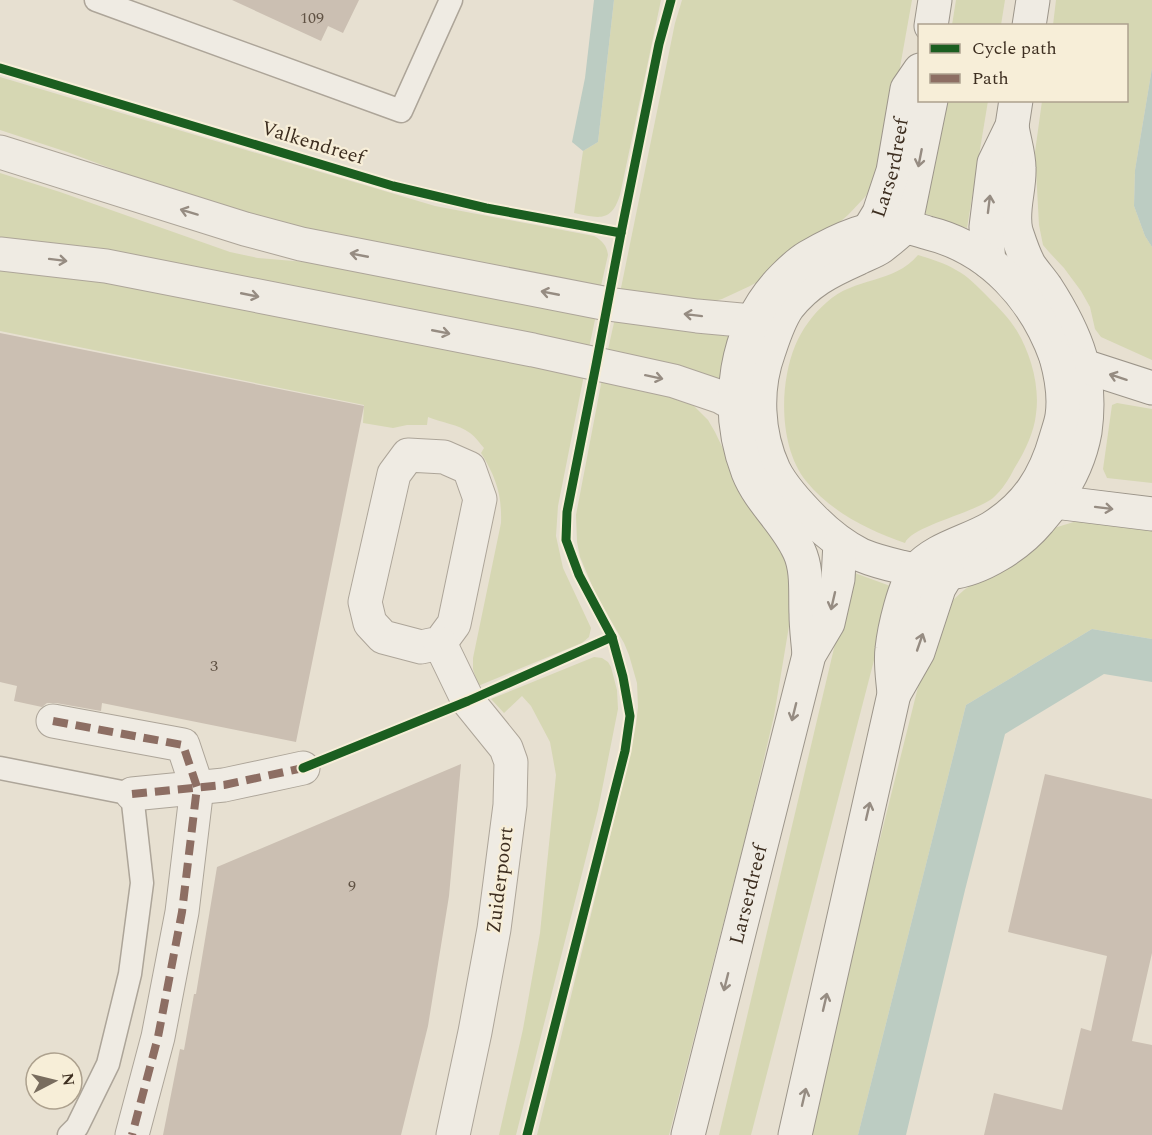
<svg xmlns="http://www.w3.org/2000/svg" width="1152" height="1135" font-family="Spectral,serif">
  <rect width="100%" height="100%" fill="#e7e0d1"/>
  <g fill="#d6d7b3">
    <path d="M614,0H661L620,195C611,223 599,218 574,213L583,151L598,142Z"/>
    <path d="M682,0H912L891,118L873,185L865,197L848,215L841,221L759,281L750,286L722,299L707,303L621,289V288L675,23Z"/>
    <path d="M956,0H1005L1001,25H952Z"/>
    <path d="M1056,0H1152V68L1135,170L1134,206L1145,236L1152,247V360L1101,337L1095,329L1090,307L1081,291L1064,268L1049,252L1043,245L1039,225L1035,152L1042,101L1126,100V26L1053,25Z"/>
    <path d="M0,77L435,206L594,236C602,240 607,246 608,255L601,286L304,231L164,188L67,152L0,130Z"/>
    <path d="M941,101H988L967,228L923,213Z"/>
    <path d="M0,173L60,192L230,252L258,258L353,266L596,315L589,348L0,240Z"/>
    <path d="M918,255C931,259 945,263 956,270C968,276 978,287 987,296C998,307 1009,318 1017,331C1031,354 1040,387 1036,414C1034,433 1024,453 1014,469C1009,479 1002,490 993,498C974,513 912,526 905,543C869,531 830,511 806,481C779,447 779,385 795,346C802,329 813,314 827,302C854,277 894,284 918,255Z"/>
    <path d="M0,264H17L584,375L558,506L556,536L563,568L591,628L589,637L582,643L478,686L473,669V658L501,523C502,495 496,477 481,453L484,448C480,444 476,437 470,433C458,424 442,423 428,417L427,425H407L393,428L363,423L364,405L0,331Z"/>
    <path d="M615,318L734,334L724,381L607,354Z"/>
    <path d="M602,379L669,392L692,404L708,420L715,432L728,459L781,548L792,582L791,614L774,716L746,835L669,1135H537L630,755L636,724L638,707L637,683L629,655L624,643L596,595L580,557L577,542L576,515Z"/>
    <path d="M1117,403L1152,409V483L1107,478L1103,469L1112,405Z"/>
    <path d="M1077,521L1152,524V639L1092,629L966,705L858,1135H806L931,635L952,601L964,590L1054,528Z"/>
    <path d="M852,572L893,587L751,1135H719Z"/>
    <path d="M594,657L602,658L608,662L611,667L617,690L618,709L598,810L516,1135H499L523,1029L540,933L556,775L550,742L531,706L522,696L504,713L491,699Z"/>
  </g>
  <g fill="#bcccc2">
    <path d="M594,0H614L598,142L583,151L572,142L585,78Z"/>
    <path d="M1152,68V247L1145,236L1134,206L1135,170Z"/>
    <path d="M1092,629L1152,639V682L1104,674L1005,734L965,890L906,1135H858L966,705Z"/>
  </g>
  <g fill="#cbbfb2">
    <path d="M232,0H359L343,33L328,26L321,41Z"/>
    <path d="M0,333L364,406L296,742L102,703L101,711L56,703H47L42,707L14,701L17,686L0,682Z"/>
    <path d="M461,764L449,896L428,1026L401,1135H163L180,1049L184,1050L194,994H196L217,867Z"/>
    <path d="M1045,774L1152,799V953L1132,1041L1152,1045V1135H984L994,1093L1062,1110L1081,1028L1091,1031L1107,956L1008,932Z"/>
  </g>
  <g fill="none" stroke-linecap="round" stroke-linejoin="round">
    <g stroke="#ada599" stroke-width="25">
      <g id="service">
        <path d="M96,0L401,111L451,0"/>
        <path d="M0,768L132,794L142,883L130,974L108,1064L77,1127L69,1135"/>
      </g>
    </g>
    <g stroke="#ada599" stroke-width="35">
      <g id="pedestrian">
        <path d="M53,721L183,745L197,787L182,912L158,1037L132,1135"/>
        <path d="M132,794L224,785L303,768"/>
      </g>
    </g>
    <g stroke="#ada599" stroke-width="35">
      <g id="minor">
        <path d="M0,152L245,229L301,244L608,304L697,316L752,321"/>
        <path d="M0,254L106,266L533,350L674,381L721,397L735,405"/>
        <path d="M408,455L444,457L469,468L480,499L454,624L440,643L421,647L383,637L370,623L365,602L394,474Z"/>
        <path d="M440,643L468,701L506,748L511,762L510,805L494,929L475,1032L453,1135"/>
      </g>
    </g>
    <g stroke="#9c958a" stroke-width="35">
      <g id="secondary">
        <path d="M931,26L935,0"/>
        <path d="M1029,26L1033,0"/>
        <path d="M905,227C897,234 889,241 881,247C874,252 864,255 857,259C828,272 808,282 788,307C779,320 774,336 769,351C755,389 757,433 774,470C783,488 800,506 814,520C828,534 843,546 861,555C873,560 888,564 901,567C916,571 934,574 949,573C981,570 1019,545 1039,521C1061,496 1079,466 1085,432C1093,375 1077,335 1046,287C1041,280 1035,273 1030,266C1024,256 1020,243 1016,231C1011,210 1020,190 1019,168C1019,154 1014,140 1012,126"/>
        <path d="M905,227L931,100"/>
        <path id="s1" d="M868,231L879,213L893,171L907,89L920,70"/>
        <path d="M989,262L986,227L994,163L1012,126L1016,100"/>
        <path d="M1055,502L1152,514"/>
        <path d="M809,655C808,641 806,628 806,614C805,594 808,570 799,551C786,522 760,502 748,472C723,407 734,327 784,277C791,270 798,263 808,257C835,241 873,222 906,227C913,228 921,231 928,233C990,248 1035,298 1056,357L1152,388"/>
        <path d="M894,694L918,652L939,588L948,573"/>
        <path id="s2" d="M688,1135L809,655L828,623L838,579L840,543"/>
        <path d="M795,1135L894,694C893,680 890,663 892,649C894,629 904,585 916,570C935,548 967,542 991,528C1027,506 1045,477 1056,438C1058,431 1061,423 1062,416C1065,396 1061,375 1056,357"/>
      </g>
    </g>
    <use href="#service" stroke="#efebe3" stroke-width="22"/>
    <use href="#pedestrian" stroke="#efebe3" stroke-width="33"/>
    <use href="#minor" stroke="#efebe3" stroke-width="33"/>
    <use href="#secondary" stroke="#efebe3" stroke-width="33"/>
    <g stroke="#8d6e63" stroke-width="8" stroke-dasharray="15 8" stroke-linecap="butt">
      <path d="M53,721L183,745L197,787L182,912L158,1037L132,1135"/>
      <path d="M132,794L224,785L303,768"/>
    </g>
    <g stroke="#f7eed8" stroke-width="13">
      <g id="cycleway">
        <path d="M0,68L393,186L486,208L621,233"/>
        <path d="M303,768L468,701L612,637"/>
        <path d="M527,1135L625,751L630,716L623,677L612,637L579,575L566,540L567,512L596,365L621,233L659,44L671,0"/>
      </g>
    </g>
    <use href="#cycleway" stroke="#1b5e20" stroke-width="9"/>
  </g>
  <defs><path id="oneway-shaft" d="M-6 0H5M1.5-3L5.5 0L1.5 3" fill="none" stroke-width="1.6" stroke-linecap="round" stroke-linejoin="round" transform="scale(1.5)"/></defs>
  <g stroke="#968c82">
    <use href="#oneway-shaft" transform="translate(920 158) rotate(101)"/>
    <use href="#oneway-shaft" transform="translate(989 204) rotate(-83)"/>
    <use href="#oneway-shaft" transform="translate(189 212) rotate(-163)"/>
    <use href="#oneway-shaft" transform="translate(359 255) rotate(-169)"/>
    <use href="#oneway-shaft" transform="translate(58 260) rotate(7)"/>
    <use href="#oneway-shaft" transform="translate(550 293) rotate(-169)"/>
    <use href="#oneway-shaft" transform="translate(250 295) rotate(11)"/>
    <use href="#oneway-shaft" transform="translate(693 315) rotate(-173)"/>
    <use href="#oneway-shaft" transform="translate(441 332) rotate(11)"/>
    <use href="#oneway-shaft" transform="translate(654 377) rotate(12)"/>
    <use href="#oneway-shaft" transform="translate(1118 377) rotate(-162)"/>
    <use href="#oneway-shaft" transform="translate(1104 508) rotate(7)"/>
    <use href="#oneway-shaft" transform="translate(833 601) rotate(103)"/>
    <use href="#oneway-shaft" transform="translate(920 642) rotate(-71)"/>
    <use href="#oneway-shaft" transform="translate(794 712) rotate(104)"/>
    <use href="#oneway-shaft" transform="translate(868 811) rotate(-77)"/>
    <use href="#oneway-shaft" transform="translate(726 982) rotate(104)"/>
    <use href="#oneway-shaft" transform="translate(825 1002) rotate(-77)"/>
    <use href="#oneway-shaft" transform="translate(804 1097) rotate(-77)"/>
  </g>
  <g text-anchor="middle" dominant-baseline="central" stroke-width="4.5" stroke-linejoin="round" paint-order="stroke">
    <g font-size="16" fill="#605244">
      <text x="312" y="18">109</text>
      <text x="214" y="666">3</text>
      <text x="352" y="886">9</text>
    </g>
    <g font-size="20" fill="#3d2e20" stroke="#f7eed8">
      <text transform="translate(313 143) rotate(17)">Valkendreef</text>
      <text stroke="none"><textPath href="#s1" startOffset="68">Larserdreef</textPath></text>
      <text transform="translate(500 880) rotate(-83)">Zuiderpoort</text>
      <text stroke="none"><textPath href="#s2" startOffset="248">Larserdreef</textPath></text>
    </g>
  </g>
  <rect x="918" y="24" width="210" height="78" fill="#f7eed8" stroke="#ada18e" stroke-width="1.5"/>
  <rect x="930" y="44" width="30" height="9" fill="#1b5e20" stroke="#ada18e" stroke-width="1.5"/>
  <text x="972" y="54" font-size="18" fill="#3d2e20">Cycle path</text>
  <rect x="930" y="74" width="30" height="9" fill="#8d6e63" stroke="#ada18e" stroke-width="1.5"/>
  <text x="972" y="84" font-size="18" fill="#3d2e20">Path</text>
  <g transform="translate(54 1081) rotate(83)"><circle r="28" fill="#f7eed8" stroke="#ada18e" stroke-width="1.5"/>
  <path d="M0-4.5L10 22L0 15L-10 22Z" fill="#786c5e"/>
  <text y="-9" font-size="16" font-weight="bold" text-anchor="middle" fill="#3d2e20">N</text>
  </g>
</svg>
